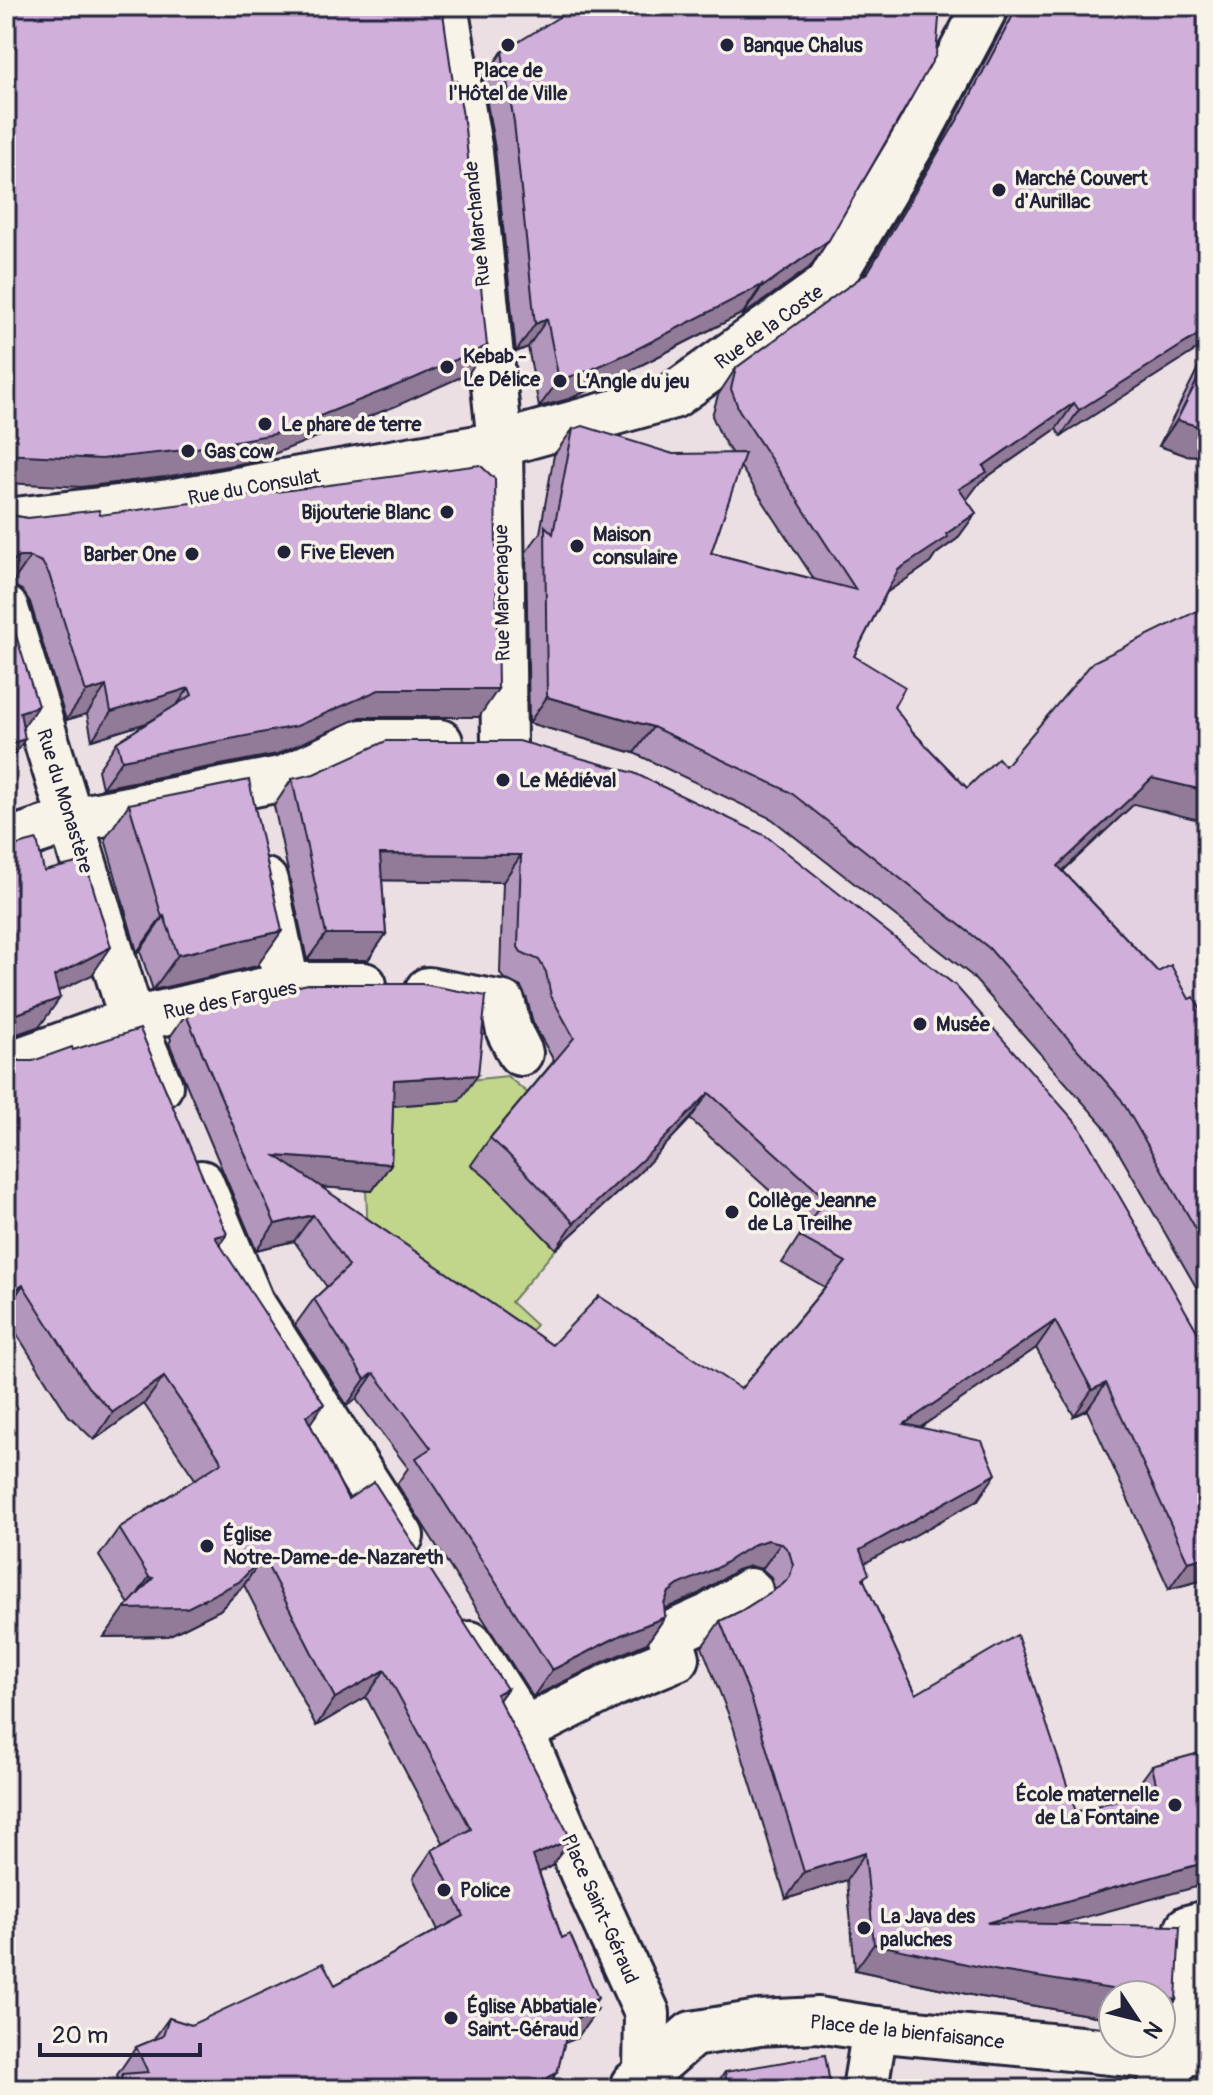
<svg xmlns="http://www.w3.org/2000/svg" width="1213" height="2095" font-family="Pangolin,sans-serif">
  <rect width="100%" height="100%" fill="#ebdfe4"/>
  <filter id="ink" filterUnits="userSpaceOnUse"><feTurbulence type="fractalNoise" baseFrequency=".0125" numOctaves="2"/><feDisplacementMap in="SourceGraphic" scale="16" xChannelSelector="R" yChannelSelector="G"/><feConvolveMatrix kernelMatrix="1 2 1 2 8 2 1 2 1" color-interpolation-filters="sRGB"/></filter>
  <g filter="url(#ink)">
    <path fill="#e3d1e1" d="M1207,623V1267L1188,1276L1185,1262L1052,1048L939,825Z"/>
    <path fill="#c1d68b" stroke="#727c63" stroke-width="2" d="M507,1076L530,1095L509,1200L556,1249L511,1302L536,1325L509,1354L369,1258L366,1190L372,1191L376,1107L460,1101L461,1081Z"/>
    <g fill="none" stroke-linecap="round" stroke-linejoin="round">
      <g stroke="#22223b" stroke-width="50">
        <g id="street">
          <path d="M445,6L470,152L500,444L504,742"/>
          <path d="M6,521L169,502L500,444L673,396L828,285L919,132L986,6"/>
          <path d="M6,609L132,1020L160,1086"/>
          <path d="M6,842L71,820L285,778L362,742H440"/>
          <path d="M265,881L287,985"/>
          <path d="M428,990L503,1004L509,1031L520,1053"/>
          <path d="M6,1065L132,1020L287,985H364"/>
          <path d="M201,1183L251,1302L401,1536"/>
          <path d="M470,1644L511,1708L584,1876L647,2013L646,2072L650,2089"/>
          <path d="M521,1731L614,1684L677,1658L670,1634L710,1616L750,1591"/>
          <path d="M633,2085L692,2034L759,2023L818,2020L875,2029L1141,2055L1181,2051L1207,2053"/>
          <path d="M865,2089L875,2029"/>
          <path d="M1159,2089L1181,2051L1188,1928L1207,1923"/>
        </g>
      </g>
      <use href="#street" stroke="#f7f3e8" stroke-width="44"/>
    </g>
    <g fill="#b396bc" stroke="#22223b" stroke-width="2" fill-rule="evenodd">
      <path d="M1014,6H1207V343L1061,436L1056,429L980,482L966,499L976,513L957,539L936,554L930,563L887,592L854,656L913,732L967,788L1005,766L1134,804L1063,871L1158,972L1189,999L1207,1022V1306L1103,1125L971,975L772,819L634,753L529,723L526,552L540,533L554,455L573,429L673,454H732L721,436L712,416L718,395L736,368L863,276L941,144ZM740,466L814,579L711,553Z"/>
      <path d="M502,52L809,268L742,316L743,313L610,381L569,399L539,407L528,347L516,352L495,149L483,80Z"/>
      <path d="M1207,350V455L1199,456L1185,455L1159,446Z"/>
      <path d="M100,515L479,717H361L277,754L102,788L98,770L117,742L147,723L92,740L87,714L66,720L30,602L22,590L11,585L16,516L28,518Z"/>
      <path d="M292,779L956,986L1207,1579L1169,1589L1087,1410L1074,1416L1036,1348L919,1428L978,1500L865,1563L864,1581L916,1694L1076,1812L1134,1795L1133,1792L1152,1766L1207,1751L1059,1924L1176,2000L1161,2021V1995H1113V2019L976,1996L855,1970L847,1880L786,1899L733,1726L702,1647L720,1621L741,1611L775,1590L771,1577L762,1569L750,1566L737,1570L698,1594L664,1609L665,1617L647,1643L603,1662L533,1697L397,1484L408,1468L356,1399L347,1405L295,1325L314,1299L327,1287L294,1241L256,1250L169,1043L171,1040L170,1037L188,1011L459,1101L393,1105L391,1164L372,1191L321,1187L552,1345L741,1389L825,1287L782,1263L807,1224L690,1119L639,1173L556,1249L488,1179L471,1165L490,1138L554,1061L533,1023L527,999L521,987L503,978L500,973L503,882L382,880L386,934L368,960H307L274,806Z"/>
      <path d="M129,804L257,966L153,990L140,951L137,952L105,839Z"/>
      <path d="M73,1050L227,1234L219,1245L348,1499L507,1689L499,1700L551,1867L539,1872L562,1938L597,2010L577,2038L564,2043L557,2073L546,2089H111L118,2079L117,2075L136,2047L153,2040L169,2018L191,2025L335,1985L438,1930L413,1878L432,1850L444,1844L366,1697L316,1726L244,1585L220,1610L168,1636L104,1637L129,1604L99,1556L119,1528L195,1479L144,1404L94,1440L68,1415L6,1317V1051L9,1056L20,1061H33Z"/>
      <path d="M725,2072L831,2089H713Z"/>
    </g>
    <g fill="#927a99" stroke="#22223b" stroke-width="2">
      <path d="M829,240L809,268L742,316L761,288Z"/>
      <path d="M762,285L743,313L610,381L569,399L539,407L559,380Z"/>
      <path d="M547,319L528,347L516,352L535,324Z"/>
      <path d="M1207,329V343L1061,436L1079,410Z"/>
      <path d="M487,346L468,374L396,406L256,461L165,477L81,487L6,483V454Z"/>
      <path d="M1074,403L1056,429L980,482L968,498L941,515L959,489L983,466Z"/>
      <path d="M1177,420L1207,429V455L1199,456L1185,455L1159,446Z"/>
      <path d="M976,513L957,539L936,554L930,563L880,597L898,570L946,534Z"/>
      <path d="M19,557H30L11,585H6V566L8,564Z"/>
      <path d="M106,686L87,714L66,720L86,692Z"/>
      <path d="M189,688L169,716L92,740L111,712Z"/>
      <path d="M381,689H498L479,717H361L277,754L102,788L122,760Z"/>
      <path d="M547,697L653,727L634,753L529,723Z"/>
      <path d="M38,706L18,734L20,712Z"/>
      <path d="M25,739L6,767V745Z"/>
      <path d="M1152,778L1207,791V822L1134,804L1040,892L1058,866Z"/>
      <path d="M380,854L521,855L503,882L361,880Z"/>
      <path d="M164,916L140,951L137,952L162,917Z"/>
      <path d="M282,931L257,966L153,990L178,955Z"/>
      <path d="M326,934H386L368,960H307Z"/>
      <path d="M111,947L92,975L34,1003L54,976Z"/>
      <path d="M60,998L40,1026L6,1038V1022L17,1014Z"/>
      <path d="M478,1075L459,1101L376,1107L394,1080Z"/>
      <path d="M709,1093L690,1119L639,1173L556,1249L574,1223Z"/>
      <path d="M276,1156L391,1164L372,1191L257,1182Z"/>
      <path d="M313,1215L294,1241L256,1250L275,1224Z"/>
      <path d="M227,1234L207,1262L215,1237Z"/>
      <path d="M23,1285L6,1310V1295Z"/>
      <path d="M1055,1321L1036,1348L886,1451L904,1424Z"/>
      <path d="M374,1373L356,1399L347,1405L365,1379Z"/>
      <path d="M164,1377L144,1404L94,1440L113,1412Z"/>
      <path d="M1106,1383L1087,1410L1074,1416L1092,1390Z"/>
      <path d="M324,1404L304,1432L306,1416Z"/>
      <path d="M996,1474L978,1500L842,1576L860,1550Z"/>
      <path d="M768,1540L781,1543L762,1569L750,1566L737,1570L698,1594L660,1611L669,1592L678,1585L755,1544Z"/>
      <path d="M263,1557L244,1585L220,1610L168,1636L104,1637L124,1609Z"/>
      <path d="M1207,1557V1579L1169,1589L1188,1562Z"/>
      <path d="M149,1577L153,1578L130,1605Z"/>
      <path d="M665,1617L647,1643L603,1662L533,1697L552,1670L621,1635Z"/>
      <path d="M385,1670L366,1697L316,1726L335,1698Z"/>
      <path d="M507,1689L487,1717L496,1694Z"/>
      <path d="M571,1839L551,1867L514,1884L533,1856Z"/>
      <path d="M865,1853L847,1880L786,1899L804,1872Z"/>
      <path d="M1207,1862V1884L968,1949L987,1923Z"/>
      <path d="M874,1944L1148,1995H1113V2019L976,1996L855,1970Z"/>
      <path d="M1161,1997L1176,2000L1161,2021Z"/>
      <path d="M598,1998L588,2014L597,2010L577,2038L550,2049L570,2021L593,2001Z"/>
      <path d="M557,2073L546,2089H526Z"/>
    </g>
    <g fill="#d0afdb" stroke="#22223b" stroke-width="2">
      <path d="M6,6H442L453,83L457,81L465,128L487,346L415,378L275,434L185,450L101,459L6,454Z"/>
      <path d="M577,6H940L936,55L829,240L761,288L762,285L629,353L588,371L559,380L547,319L535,324L514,122L502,52Z"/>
      <path d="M1018,6H1207V329L1079,410L1074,403L983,466L987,472L959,489L976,513L946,534L948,537L898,570L854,656L905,687L894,707L913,732L967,788L998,758L1005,766L1093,662L1207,606V791L1152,778L1058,866L1158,972L1171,965L1189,999L1194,997L1207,1022V1248L1121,1099L989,948L790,792L653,727L547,697L545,526L553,534L573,429L583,426L673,454L745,453L711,553L856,590L739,410L731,389L736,368L868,272L959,117Z"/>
      <path d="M1207,361V429L1177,420Z"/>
      <path d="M480,465L495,479L498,689H381L297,726L122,760L117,742L192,695L189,688L111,712L106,686L86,692L49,574L42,562L30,557H19L8,564L6,567V508L16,516L28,518L99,510L100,515Z"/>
      <path d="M6,603L38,706L20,712L25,739L6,745Z"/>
      <path d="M386,741H519L634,773L766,836L956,986L1079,1126L1204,1343L1207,1345V1557L1188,1562L1106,1383L1092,1390L1055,1321L904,1424L982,1441L996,1474L860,1550L869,1574L863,1578L916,1694L1017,1635L1076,1812L1157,1788L1152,1766L1207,1751V1862L987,1923L1180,1926L1176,2000L1161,1997V1995H1148L994,1970L874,1944L865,1853L804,1872L752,1700L720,1621L741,1611L782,1585L790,1577L793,1565L789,1551L781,1543L768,1540L755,1544L717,1568L678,1585L669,1592L664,1604L665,1617L621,1635L552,1670L416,1458L431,1448L374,1373L365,1379L314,1299L349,1266L313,1215L275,1224L187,1017L190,1016L188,1011L308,984H422L486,996L478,1075L394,1080L391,1164L276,1156L552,1345L599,1296L741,1389L846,1262L800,1237L825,1198L709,1093L657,1146L574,1223L507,1153L490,1138L574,1038L551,996L546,972L539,960L521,952L518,947L521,855L380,854L386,934H326L292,779L314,774Z"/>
      <path d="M249,780L282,931L178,955L164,916L162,917L129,804Z"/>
      <path d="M37,840L44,871L85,861L111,947L54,976L60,998L17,1014L6,1022V848Z"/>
      <path d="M140,1029L227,1234L215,1237L324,1404L306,1416L348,1499L374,1482L507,1689L496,1694L571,1839L533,1856L562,1938L570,1934L598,1998L593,2001L597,2010L570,2021L557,2073L526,2089H119L121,2088L122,2074L148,2072L136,2047L163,2036L169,2018L191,2025L323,1963L335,1985L464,1916L432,1850L471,1829L385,1670L335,1698L263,1557L239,1582L187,1608L124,1609L153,1578L149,1577L119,1528L222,1462L164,1377L113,1412L88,1387L23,1285L6,1295V1051L9,1056L20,1061H33L72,1047L73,1050Z"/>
      <path d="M825,2055L831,2089H728L725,2072Z"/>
    </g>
  </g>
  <g fill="#22223b" stroke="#f7f3e8" stroke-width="3">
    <circle cx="508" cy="45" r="8"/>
    <circle cx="727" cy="45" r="8"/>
    <circle cx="999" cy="190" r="8"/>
    <circle cx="447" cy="367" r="8"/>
    <circle cx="560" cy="381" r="8"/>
    <circle cx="265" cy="424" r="8"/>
    <circle cx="188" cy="451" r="8"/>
    <circle cx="447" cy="512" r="8"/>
    <circle cx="577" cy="546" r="8"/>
    <circle cx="284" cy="552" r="8"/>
    <circle cx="192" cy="554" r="8"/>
    <circle cx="503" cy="780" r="8"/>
    <circle cx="920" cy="1024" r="8"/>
    <circle cx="732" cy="1212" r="8"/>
    <circle cx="207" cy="1546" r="8"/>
    <circle cx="1175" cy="1805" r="8"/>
    <circle cx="444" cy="1890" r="8"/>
    <circle cx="864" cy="1928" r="8"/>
    <circle cx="451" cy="2018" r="8"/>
  </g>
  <g text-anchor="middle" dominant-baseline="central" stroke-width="7" stroke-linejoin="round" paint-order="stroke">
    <g font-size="20" font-weight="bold" fill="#22223b" stroke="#f7f3e8" text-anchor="start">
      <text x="743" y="45">Banque Chalus</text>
      <text x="508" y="70" text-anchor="middle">Place de<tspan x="508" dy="23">l'Hôtel de Ville</tspan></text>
      <text x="1015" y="178">Marché Couvert<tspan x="1015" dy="23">d'Aurillac</tspan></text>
      <text x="463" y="356">Kebab -<tspan x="463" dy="23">Le Délice</tspan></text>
      <text x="576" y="381">L’Angle du jeu</text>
      <text x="281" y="424">Le phare de terre</text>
      <text x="204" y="451">Gas cow</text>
      <text x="431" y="512" text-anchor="end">Bijouterie Blanc</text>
      <text x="593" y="534">Maison<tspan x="593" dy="23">consulaire</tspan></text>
      <text x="300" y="552">Five Eleven</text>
      <text x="176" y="554" text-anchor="end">Barber One</text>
      <text x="519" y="780">Le Médiéval</text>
      <text x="936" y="1024">Musée</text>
      <text x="748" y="1200">Collège Jeanne<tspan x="748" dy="23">de La Treilhe</tspan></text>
      <text x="223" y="1534">Église<tspan x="223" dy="23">Notre-Dame-de-Nazareth</tspan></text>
      <text x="1159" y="1794" text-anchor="end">École maternelle<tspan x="1159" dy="23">de La Fontaine</tspan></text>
      <text x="460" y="1890">Police</text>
      <text x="880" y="1916">La Java des<tspan x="880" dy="23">paluches</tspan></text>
      <text x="467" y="2006">Église Abbatiale<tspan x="467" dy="23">Saint-Géraud</tspan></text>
    </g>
    <g font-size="20" fill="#22223b" stroke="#f7f3e8">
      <text transform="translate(477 224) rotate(-96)">Rue Marchande</text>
      <text transform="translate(769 327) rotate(-36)">Rue de la Coste</text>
      <text transform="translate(254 487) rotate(-10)">Rue du Consulat</text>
      <text transform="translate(502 593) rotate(-91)">Rue Marcenague</text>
      <text transform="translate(65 801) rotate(73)">Rue du Monastère</text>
      <text transform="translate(230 1000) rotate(-11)">Rue des Fargues</text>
      <text transform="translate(600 1909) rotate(66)">Place Saint-Géraud</text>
      <text transform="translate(907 2032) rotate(6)">Place de la bienfaisance</text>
    </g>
  </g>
  <rect width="1213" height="2095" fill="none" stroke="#f7f3e8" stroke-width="32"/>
  <rect x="16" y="16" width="1181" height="2063" fill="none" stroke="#22223b" stroke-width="3" filter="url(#ink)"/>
  <g transform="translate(1137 2019) rotate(125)"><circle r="38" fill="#f7f3e8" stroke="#a29fa3" stroke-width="2"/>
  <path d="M0-6L14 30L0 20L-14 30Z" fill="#22223b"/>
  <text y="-12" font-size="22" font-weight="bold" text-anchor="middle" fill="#22223b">N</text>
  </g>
  <path d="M40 2043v12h160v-12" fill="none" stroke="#22223b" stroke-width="4"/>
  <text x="52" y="2043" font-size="24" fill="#22223b" stroke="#f7f3e8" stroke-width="6" paint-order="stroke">20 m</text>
</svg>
